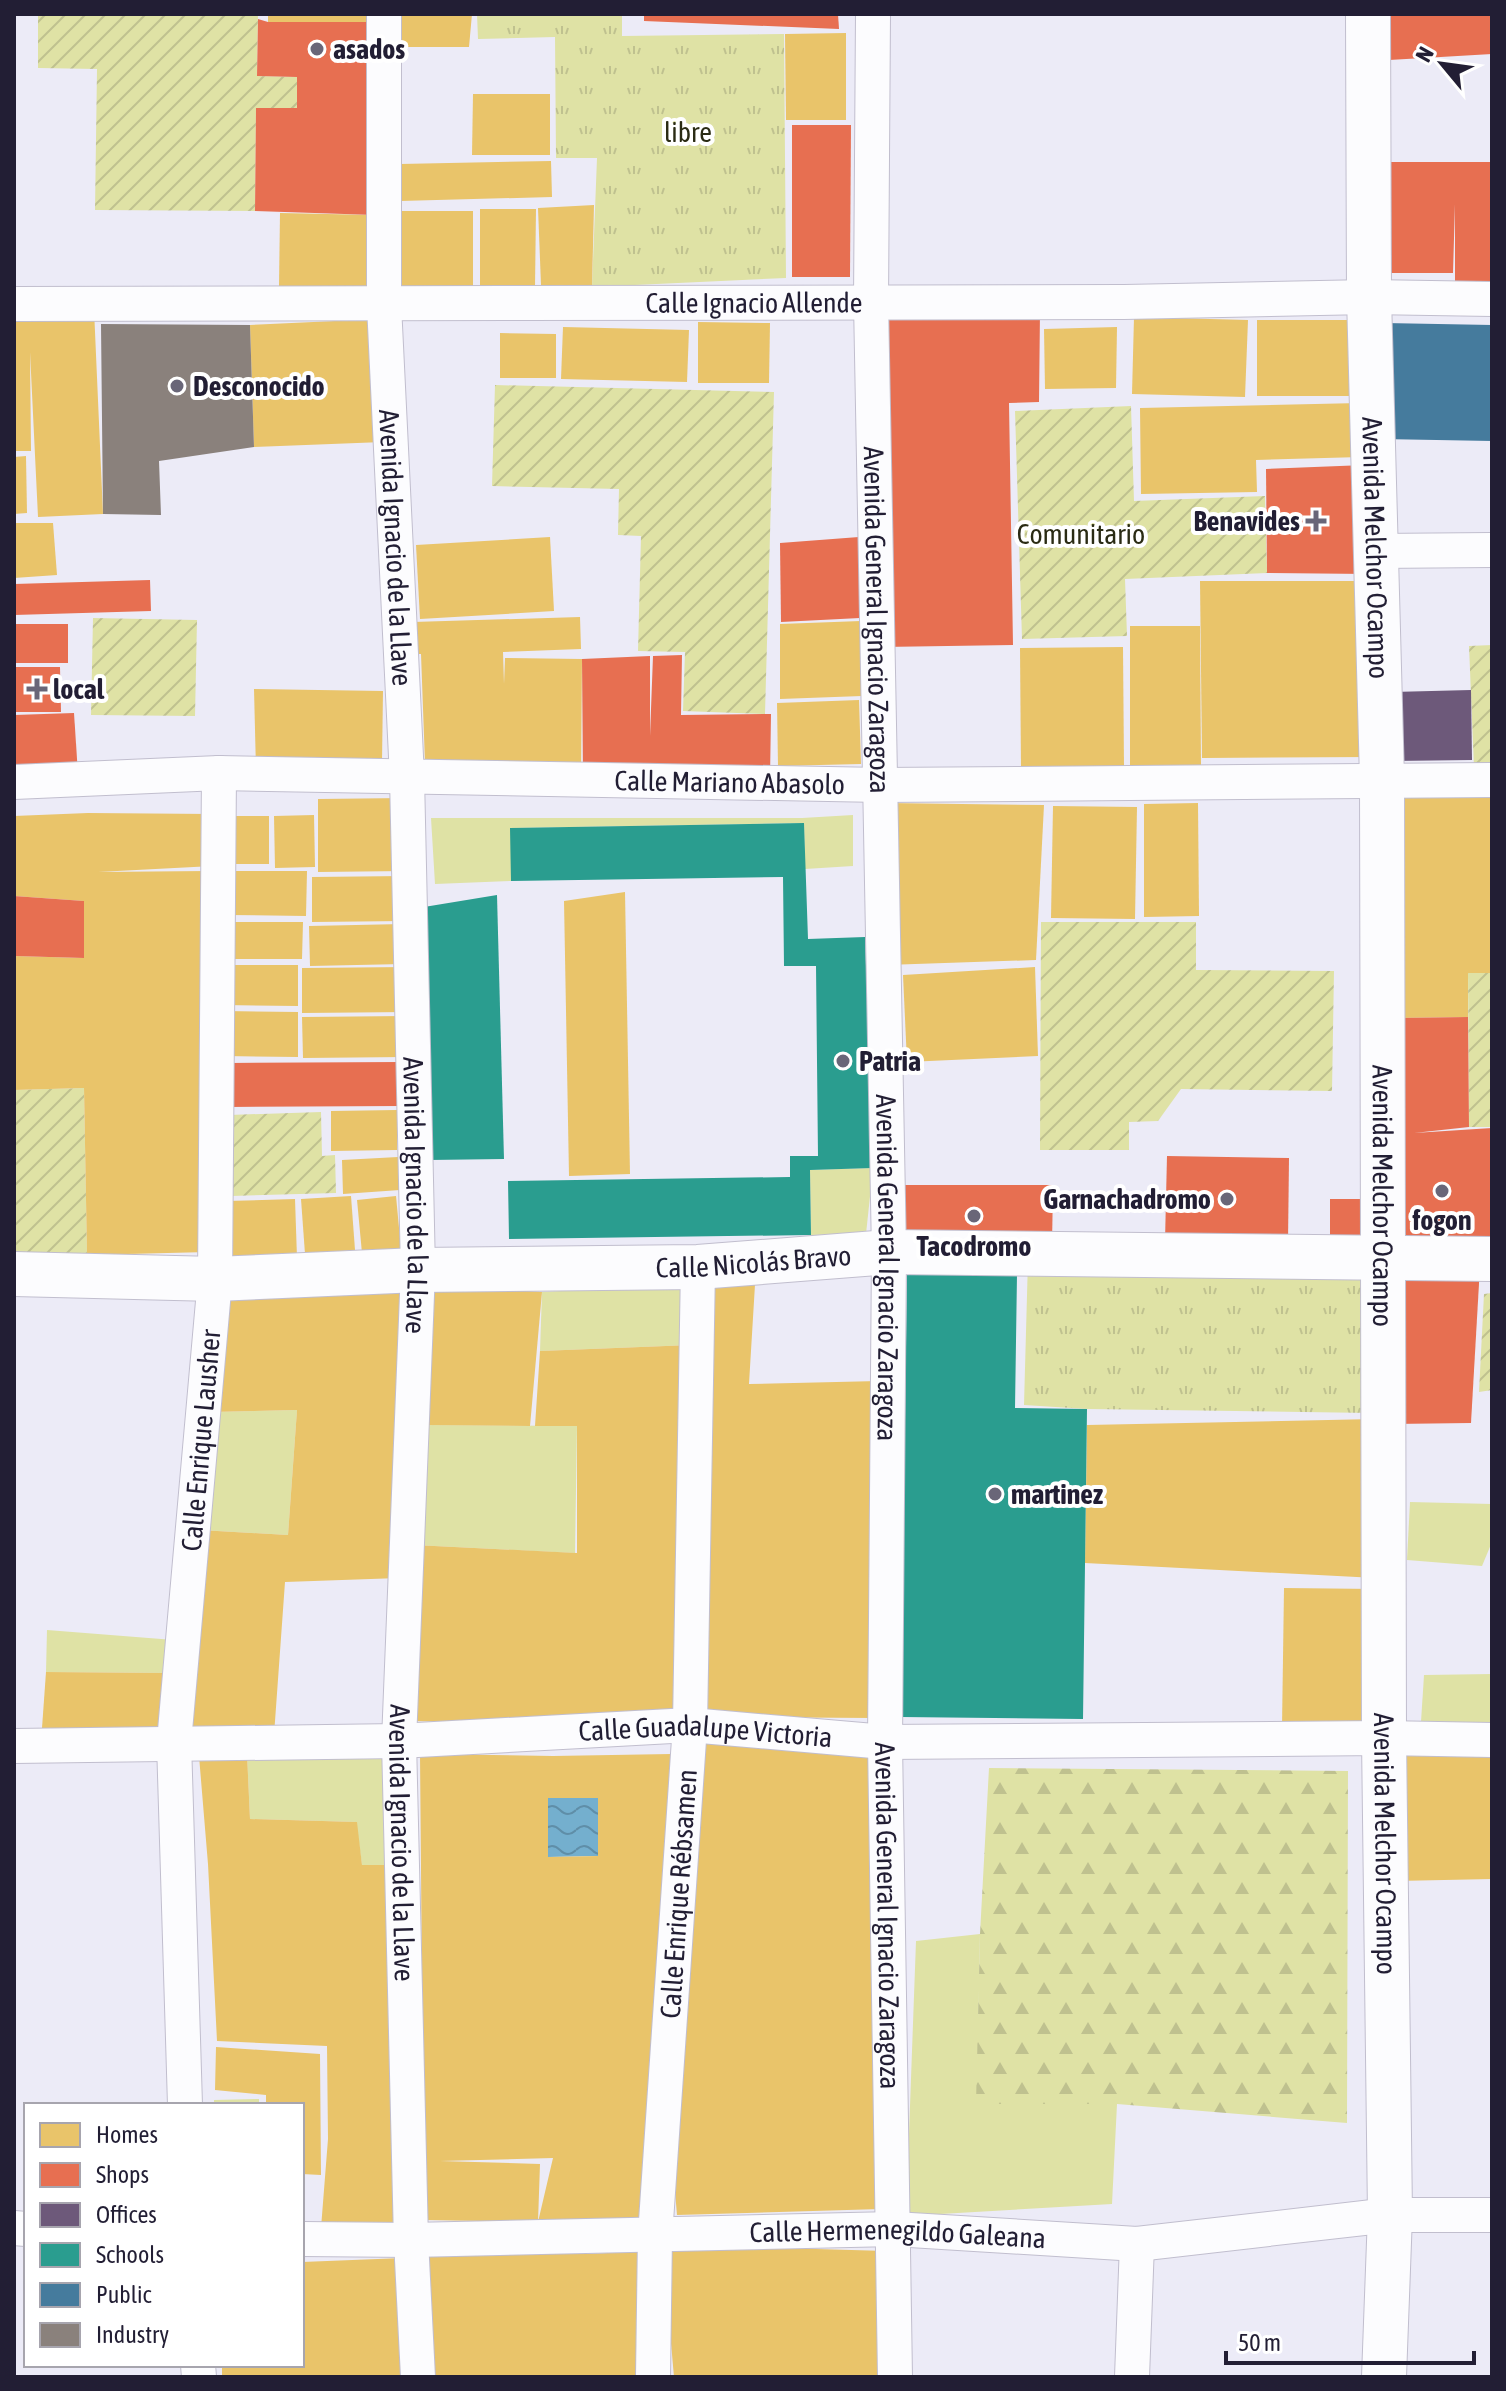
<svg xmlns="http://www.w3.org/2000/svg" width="1506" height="2391" font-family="'Asap Condensed',sans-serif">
  <defs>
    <pattern id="forest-firs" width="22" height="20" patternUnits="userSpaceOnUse" patternTransform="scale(2)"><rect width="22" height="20" fill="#dfe2a5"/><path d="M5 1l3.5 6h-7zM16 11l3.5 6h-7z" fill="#bfc18f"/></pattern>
    <pattern id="park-tufts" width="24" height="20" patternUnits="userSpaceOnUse" patternTransform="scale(2)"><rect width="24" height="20" fill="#dfe2a5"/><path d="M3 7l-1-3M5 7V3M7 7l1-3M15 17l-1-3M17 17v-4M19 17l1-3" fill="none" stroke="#bfc18f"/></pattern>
    <pattern id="garden-furrows" width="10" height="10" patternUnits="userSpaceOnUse" patternTransform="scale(2)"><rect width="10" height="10" fill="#dfe2a5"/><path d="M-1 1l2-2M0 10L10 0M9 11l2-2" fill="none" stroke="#bfc18f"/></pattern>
    <pattern id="water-waves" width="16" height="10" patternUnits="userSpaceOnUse" patternTransform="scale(2)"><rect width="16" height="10" fill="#74afce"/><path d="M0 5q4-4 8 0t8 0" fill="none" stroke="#5f8ea8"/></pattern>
  </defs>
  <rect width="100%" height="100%" fill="#ecebf7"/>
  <g fill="#dfe2a5">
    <path d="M853,815V866L805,869L804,823L511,828V881L435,884L431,818H802Z"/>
    <path d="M873,1168L866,1234L811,1235L810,1170Z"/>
    <path d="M692,1284L691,1345L540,1351L542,1292Z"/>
    <path d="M297,1410L288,1535L200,1530L211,1412Z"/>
    <path d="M422,1425L577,1426L575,1553L414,1545Z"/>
    <path d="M1410,1502L1492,1504V1542L1482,1566L1407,1560Z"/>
    <path d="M47,1630L174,1640L172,1673L46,1672Z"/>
    <path d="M1492,1674V1725L1421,1722L1424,1675Z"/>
    <path d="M247,1753L386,1758L394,1865H362L356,1822L250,1819Z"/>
    <path d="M980,1934L977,2103L1117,2104L1112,2204L906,2216L916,1941Z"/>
    <path d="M259,2099V2105H214V2100Z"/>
  </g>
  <path fill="url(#forest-firs)" d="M989,1768L1348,1771L1347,2123L1117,2104H976L980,1934Z"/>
  <g fill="url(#park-tufts)">
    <path d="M477,14H622V36L784,34L786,278L592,287L597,158H556L555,37L478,39Z"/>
    <path d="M1028,1259L1374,1267L1370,1413L1087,1409L1024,1405Z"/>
  </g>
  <g fill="url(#garden-furrows)">
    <path d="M38,14H258L257,76L297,77V108H256L255,211L95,210L97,69L38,68Z"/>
    <path d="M495,385L774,392L765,714L683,711L685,652L638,651L641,536L618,535L619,489L492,486Z"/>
    <path d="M1131,406L1134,501L1265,496L1267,573L1125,579L1127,636L1022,639L1015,411Z"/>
    <path d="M93,618L197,620L195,716L91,715Z"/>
    <path d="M1492,645V766L1474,767L1469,646Z"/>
    <path d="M1041,922H1196V970L1334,971L1332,1091L1181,1089L1158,1121L1129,1122V1150H1040Z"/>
    <path d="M1468,973H1492V1127H1469Z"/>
    <path d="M84,1088L87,1255L14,1257V1090Z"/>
    <path d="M321,1112L322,1156L335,1155L336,1193L231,1196L229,1115Z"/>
    <path d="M1492,1293V1390L1479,1392L1484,1294Z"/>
  </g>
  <path fill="url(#water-waves)" d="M548,1798H598V1856L548,1857Z"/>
  <g fill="#e9c46a" fill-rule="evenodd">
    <rect x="268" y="14" width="107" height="8"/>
    <path d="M390,14H472L469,47H390Z"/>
    <path d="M846,33V120H786L785,34Z"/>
    <path d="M473,94H550V155H472Z"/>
    <path d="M551,161L552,197L400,201V164Z"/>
    <path d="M594,205L592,287L541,285L538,208Z"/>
    <path d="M480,209H536L535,287H480Z"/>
    <path d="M401,211H473V290L401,291Z"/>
    <path d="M280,213L374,215L373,288L279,286Z"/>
    <path d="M94,309L103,514L38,517L30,352L31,451H14V313Z"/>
    <path d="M1134,317L1248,320L1245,397L1132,394Z"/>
    <path d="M378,319L383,442L254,447L250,325Z"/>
    <rect x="1257" y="320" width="104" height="76"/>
    <path d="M698,322L770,323L769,383H698Z"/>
    <path d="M563,327L689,330L687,382L561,379Z"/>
    <path d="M1117,327L1116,388L1045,389L1044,329Z"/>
    <path d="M500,333L556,334V378H500Z"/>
    <path d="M1360,403L1361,457L1256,460L1257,492L1141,494L1140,408Z"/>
    <path d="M26,456L27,513L14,514V457Z"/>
    <path d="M14,523H53L57,575L14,578Z"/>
    <path d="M550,537L554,611L420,619L416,545Z"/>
    <path d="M1200,581H1370L1372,757L1202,758Z"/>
    <path d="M580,617L581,649L503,652L504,684L505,658L582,659L581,777L425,763L421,654H414L413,622Z"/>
    <path d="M861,621L862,696L780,699V624Z"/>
    <path d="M1130,626H1200L1201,765L1130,766Z"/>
    <path d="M1123,647L1124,766L1021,768L1020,648Z"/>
    <path d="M254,689L383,691L382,761L256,770Z"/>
    <path d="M859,700L861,764L778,766L777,703Z"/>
    <path d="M1492,790V973H1468V1017L1397,1018L1393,791Z"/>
    <path d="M405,798L406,871L318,872V799Z"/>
    <path d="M886,803L1044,805L1036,960L886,965Z"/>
    <path d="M1198,803L1199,916L1144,917V804Z"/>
    <path d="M1053,806L1137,807L1135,919L1051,918Z"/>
    <path d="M88,813L212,814L213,866L98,872L208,871V1252L87,1255L84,1088L14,1090V956L84,958V901L14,896V816Z"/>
    <path d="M314,815L315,867L275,868L274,816Z"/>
    <path d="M225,816H269V864H224Z"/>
    <path d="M227,871H307L306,916L227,915Z"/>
    <path d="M405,876V921L312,922V877Z"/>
    <path d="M625,892L630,1174L569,1176L564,901Z"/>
    <path d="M225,922H303L302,959H225Z"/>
    <path d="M403,924L404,964L310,966L309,926Z"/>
    <path d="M223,965H298V1006L223,1005Z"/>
    <path d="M408,967L409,1012L302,1013V968Z"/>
    <path d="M1035,967L1038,1056L907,1062L903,975Z"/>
    <path d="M224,1011L298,1012V1057L224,1056Z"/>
    <path d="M405,1016V1057L303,1058L302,1017Z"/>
    <path d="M397,1110V1150L331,1151V1111Z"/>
    <path d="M398,1157L400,1190L343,1194L342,1160Z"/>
    <path d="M351,1196L355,1250L305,1254L301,1199Z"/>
    <path d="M396,1196L401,1249L362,1253L357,1200Z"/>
    <path d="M295,1199L297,1258L227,1259L226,1201Z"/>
    <path d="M756,1268L749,1384L879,1381L875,1718L695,1717L702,1272Z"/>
    <path d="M413,1277L399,1578L285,1582L274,1735L182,1730L200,1530L288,1535L297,1410L211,1412L220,1290Z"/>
    <path d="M426,1285L542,1292L530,1426L422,1425Z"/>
    <path d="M691,1345L681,1718L565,1724L410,1721L414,1545L577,1553V1426H535L540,1351Z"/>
    <path d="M1375,1419L1376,1578L1085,1563L1087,1425Z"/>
    <path d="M1284,1588L1376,1589V1729L1282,1727Z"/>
    <path d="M46,1672L172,1673L166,1733L42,1728Z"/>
    <path d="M694,1738L795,1751H876L881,2209L677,2215L672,2156Z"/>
    <path d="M1492,1747V1879L1396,1881L1395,1749Z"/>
    <path d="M247,1753L250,1819L357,1822L362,1865H394L403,2225L321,2228L328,2139L327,2046L217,2041L208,1864L199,1756Z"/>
    <path d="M420,1754L553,1756L671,1754L642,2220L538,2222L553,2158L440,2161L540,2164L538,2222L424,2220ZM548,1798H598V1856L548,1857Z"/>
    <path d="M216,2047L320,2054L321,2175L302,2174V2105H266V2095L215,2090Z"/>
    <path d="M666,2245L887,2251L886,2377H674L668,2309Z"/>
    <path d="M647,2251V2377H429L423,2253L588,2254Z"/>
    <path d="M403,2258L410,2377H222V2365H302V2262Z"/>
  </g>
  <g fill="#e76f51">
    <path d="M644,14H838L839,29L644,21Z"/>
    <path d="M1387,14H1492V54L1389,60Z"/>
    <path d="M258,19L268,22H375L374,215L255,211L256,108H297V77L257,76Z"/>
    <path d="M792,125H851L850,277H792Z"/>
    <path d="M1384,162H1492V289H1455V204L1453,273H1383Z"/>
    <path d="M1040,311L1039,402L1009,403L1013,645L882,647L879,318Z"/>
    <path d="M1365,465L1368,574L1267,573L1266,469Z"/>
    <path d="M859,537L860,618L781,622L780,543Z"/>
    <path d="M150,580L151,611L14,615V584Z"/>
    <rect x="14" y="624" width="54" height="39"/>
    <path d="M682,655L681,715L771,714L770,779L583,777L582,659L650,656V736L653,656Z"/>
    <path d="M14,667H60L61,712H14Z"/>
    <path d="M74,713L78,774L14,777V715Z"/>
    <path d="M14,896L84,901V958L14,956Z"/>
    <path d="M1468,1017L1469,1127L1414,1133L1492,1128V1249L1391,1251L1397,1018Z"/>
    <path d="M401,1062L402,1106L228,1107L229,1063Z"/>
    <path d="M1167,1156L1289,1158L1288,1242L1165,1241Z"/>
    <path d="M895,1185H1053L1052,1246H895Z"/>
    <rect x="1330" y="1199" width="42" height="39"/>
    <path d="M1392,1264L1480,1266L1471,1423L1392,1424Z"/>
  </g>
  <path fill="#6d597a" d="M1471,690L1472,760L1393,761L1392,692Z"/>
  <g fill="#2a9d8f">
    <path d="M804,823L808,939L865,937L873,1168L810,1170L811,1235L509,1239L508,1181L790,1177V1156H818L816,966H784L783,877L511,881L510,828Z"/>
    <path d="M497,895L504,1159L429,1160L424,907Z"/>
    <path d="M907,1273L1017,1274L1015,1408L1087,1409L1083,1719L901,1717Z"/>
  </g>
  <path fill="#457b9d" d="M1384,323L1492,325V441L1381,439Z"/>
  <path fill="#8a817c" d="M101,324L250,325L254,447L159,461L161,515L103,514Z"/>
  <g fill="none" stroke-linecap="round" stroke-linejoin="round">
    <g stroke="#c1bece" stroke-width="36">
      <g id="minor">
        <path id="s1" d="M384,14V305L407,777L418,1270L399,1741L411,2240L418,2377"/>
        <path id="s2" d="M873,14L871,302L889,1252L885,1742L895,2377"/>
        <path id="s3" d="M14,304L1124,302L1369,297L1492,299"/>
        <path d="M1376,551L1492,550"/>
        <path id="s4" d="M14,782L219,773L881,785L1492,780"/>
        <path id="s5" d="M14,1746L399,1741L690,1725L885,1742L1384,1738L1492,1740"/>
        <path id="s6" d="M185,2105L174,1742L215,1279L219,773"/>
        <path d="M14,2228L26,2229"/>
        <path id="s7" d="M302,2239L411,2240L894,2229L1137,2244L1390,2215H1492"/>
        <path d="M198,2365L199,2377"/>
        <path id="s8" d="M653,2377L655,2236L690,1725L698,1267"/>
        <path d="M1132,2377L1137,2244"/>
      </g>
    </g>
    <g stroke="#c1bece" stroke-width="46">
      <g id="tertiary">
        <path id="s9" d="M1368,14L1369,297L1382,779L1384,1738L1390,2215L1384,2377"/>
        <path id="s10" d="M14,1274L215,1279L418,1270L698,1267L889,1252L1492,1259"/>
      </g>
    </g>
    <use href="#minor" stroke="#fcfcfe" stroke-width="34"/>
    <use href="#tertiary" stroke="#fcfcfe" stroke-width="44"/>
  </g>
  <g fill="#696678" stroke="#fff" stroke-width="3">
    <circle cx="317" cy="49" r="8"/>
    <circle cx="177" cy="386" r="8"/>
    <path d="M1312 509h8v8h8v8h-8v8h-8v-8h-8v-8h8z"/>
    <path d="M33 677h8v8h8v8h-8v8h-8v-8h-8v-8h8z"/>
    <circle cx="843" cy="1061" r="8"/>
    <circle cx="1442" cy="1191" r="8"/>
    <circle cx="1227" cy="1199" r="8"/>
    <circle cx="974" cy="1216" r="8"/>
    <circle cx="995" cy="1494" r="8"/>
  </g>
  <g text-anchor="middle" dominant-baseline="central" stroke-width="8" stroke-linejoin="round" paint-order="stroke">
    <g font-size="28" font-weight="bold" fill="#221e34" stroke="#fff" text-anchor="start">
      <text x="333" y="49">asados</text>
      <text x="193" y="386">Desconocido</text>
      <text x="1300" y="521" text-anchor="end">Benavides</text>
      <text x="53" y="689">local</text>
      <text x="859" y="1061">Patria</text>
      <text x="1211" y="1199" text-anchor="end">Garnachadromo</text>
      <text x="1442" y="1220" text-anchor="middle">fogon</text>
      <text x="974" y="1246" text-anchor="middle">Tacodromo</text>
      <text x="1011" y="1494">martinez</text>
    </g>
    <g font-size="28" fill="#2a2b14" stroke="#fff">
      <text x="688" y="132">libre</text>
      <text x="1081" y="534">Comunitario</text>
    </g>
    <g font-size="28" fill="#221e34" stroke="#fff">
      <text stroke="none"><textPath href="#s3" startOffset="740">Calle Ignacio Allende</textPath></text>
      <text stroke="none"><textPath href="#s1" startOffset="534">Avenida Ignacio de la Llave</textPath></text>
      <text stroke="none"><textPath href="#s9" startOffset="534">Avenida Melchor Ocampo</textPath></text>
      <text stroke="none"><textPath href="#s2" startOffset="606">Avenida General Ignacio Zaragoza</textPath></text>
      <text stroke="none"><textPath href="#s4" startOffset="716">Calle Mariano Abasolo</textPath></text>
      <text stroke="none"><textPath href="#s1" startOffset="1182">Avenida Ignacio de la Llave</textPath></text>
      <text stroke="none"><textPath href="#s9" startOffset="1182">Avenida Melchor Ocampo</textPath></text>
      <text stroke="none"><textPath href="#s10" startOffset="740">Calle Nicolás Bravo</textPath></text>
      <text stroke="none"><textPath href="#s2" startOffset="1254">Avenida General Ignacio Zaragoza</textPath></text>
      <text stroke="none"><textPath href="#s6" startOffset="666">Calle Enrique Lausher</textPath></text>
      <text stroke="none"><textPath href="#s5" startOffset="692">Calle Guadalupe Victoria</textPath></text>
      <text stroke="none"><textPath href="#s1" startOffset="1830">Avenida Ignacio de la Llave</textPath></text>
      <text stroke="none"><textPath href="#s9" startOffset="1830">Avenida Melchor Ocampo</textPath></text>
      <text stroke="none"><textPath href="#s8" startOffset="484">Calle Enrique Rébsamen</textPath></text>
      <text stroke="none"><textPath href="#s2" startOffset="1902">Avenida General Ignacio Zaragoza</textPath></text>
      <text stroke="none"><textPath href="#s7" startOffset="596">Calle Hermenegildo Galeana</textPath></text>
    </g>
  </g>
  <rect width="1506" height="2391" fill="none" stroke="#221e34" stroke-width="32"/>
  <rect x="24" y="2103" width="280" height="264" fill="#ffffff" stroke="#a7a5ae" stroke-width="2"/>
  <rect x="40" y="2123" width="40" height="24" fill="#e9c46a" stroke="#a7a5ae" stroke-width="2"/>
  <text x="96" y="2143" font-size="24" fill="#221e34">Homes</text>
  <rect x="40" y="2163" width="40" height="24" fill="#e76f51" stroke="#a7a5ae" stroke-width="2"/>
  <text x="96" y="2183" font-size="24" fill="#221e34">Shops</text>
  <rect x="40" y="2203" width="40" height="24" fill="#6d597a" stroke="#a7a5ae" stroke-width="2"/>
  <text x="96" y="2223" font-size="24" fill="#221e34">Offices</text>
  <rect x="40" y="2243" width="40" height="24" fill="#2a9d8f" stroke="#a7a5ae" stroke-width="2"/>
  <text x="96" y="2263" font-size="24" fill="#221e34">Schools</text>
  <rect x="40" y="2283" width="40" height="24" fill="#457b9d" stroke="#a7a5ae" stroke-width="2"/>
  <text x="96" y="2303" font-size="24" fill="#221e34">Public</text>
  <rect x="40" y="2323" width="40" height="24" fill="#8a817c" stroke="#a7a5ae" stroke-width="2"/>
  <text x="96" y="2343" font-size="24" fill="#221e34">Industry</text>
  <g transform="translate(1442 64) rotate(299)" stroke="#ffffff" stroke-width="6" paint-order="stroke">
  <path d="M0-6L14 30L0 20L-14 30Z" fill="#221e34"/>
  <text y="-12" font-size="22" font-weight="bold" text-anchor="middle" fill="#221e34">N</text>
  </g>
  <path d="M1226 2351v12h248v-12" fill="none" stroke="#221e34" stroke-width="4"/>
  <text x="1238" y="2351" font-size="24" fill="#221e34" stroke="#ffffff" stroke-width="6" paint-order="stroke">50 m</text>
</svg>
